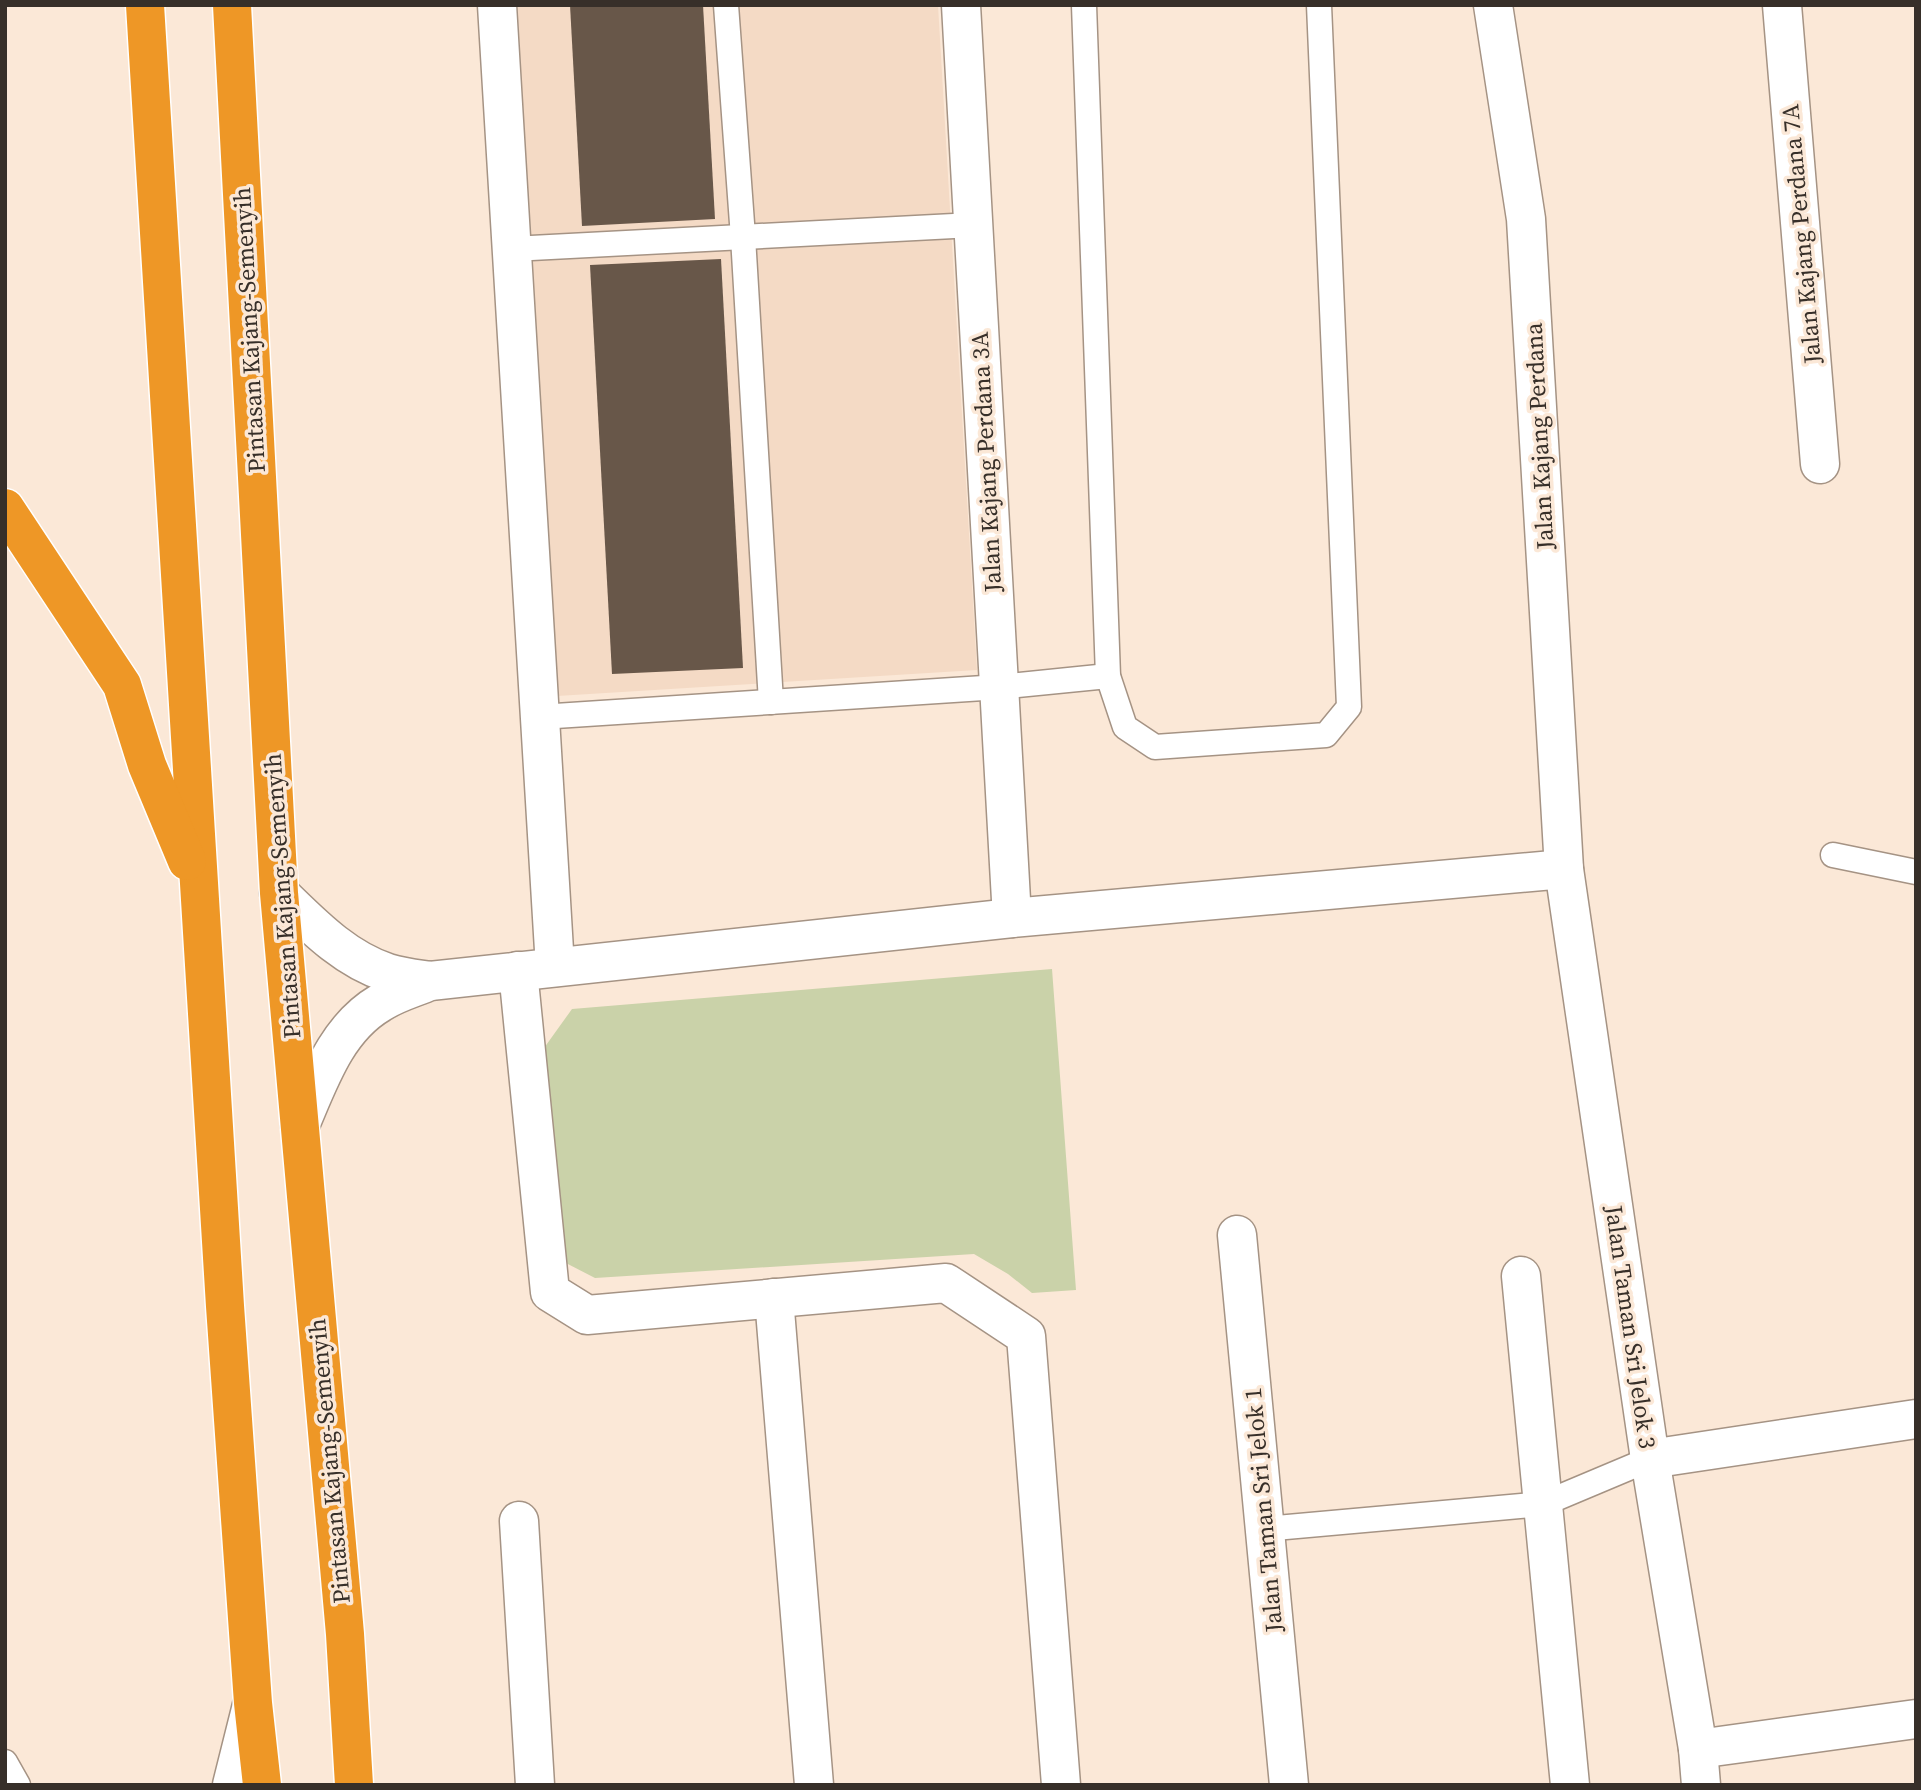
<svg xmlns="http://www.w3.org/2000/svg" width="1921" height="1790" font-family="'Source Serif 4',serif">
  <rect width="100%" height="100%" fill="#fbe8d7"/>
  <path fill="#f4dac5" d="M517,5H938L977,670L557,696Z"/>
  <path fill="#cad2a9" d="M1052,969L1076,1290L1032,1293L1008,1274L974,1254L595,1278L562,1261L539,1055L572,1009Z"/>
  <g fill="#685749">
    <path d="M570,5H703L715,219L582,226Z"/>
    <path d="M721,259L743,668L612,674L590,265Z"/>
  </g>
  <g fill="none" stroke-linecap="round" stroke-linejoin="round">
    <g stroke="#a59384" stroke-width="27">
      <g id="lane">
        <path d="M726,5L743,237L771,702"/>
        <path d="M1084,5L1108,676L1125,727L1155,747L1326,735L1349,707L1319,5"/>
        <path d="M512,249L973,225"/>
        <path d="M540,717L999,687L1108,676"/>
        <path d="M1833,855L1916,872"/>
        <path d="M1265,1529L1543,1504L1650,1459"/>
        <path d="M5,1762L18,1785"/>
      </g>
    </g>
    <g stroke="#a59384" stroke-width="41">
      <g id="street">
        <path d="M497,5L555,967"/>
        <path d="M961,5L1012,918"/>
        <path d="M1493,5L1526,219L1564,869L1650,1459L1698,1749L1701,1785"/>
        <path d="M1782,5L1820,464"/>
        <path d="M279,893C311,924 344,959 388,973C401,977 417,979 430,981"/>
        <path d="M518,971L550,1292L587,1315L946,1283L1026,1336L1061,1785"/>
        <path d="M300,1125C319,1081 336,1029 380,1003C395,993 414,988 430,981L1012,918L1564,869"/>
        <path d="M1237,1235L1289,1785"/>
        <path d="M1521,1276L1570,1785"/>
        <path d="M774,1298L814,1785"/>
        <path d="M1650,1459L1916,1419"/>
        <path d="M519,1521L535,1785"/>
        <path d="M1698,1749L1916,1719"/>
        <path d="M232,1785L252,1705"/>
      </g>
    </g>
    <g stroke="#fff" stroke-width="41">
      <g id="highway">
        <path d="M145,5L225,1306L253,1703L262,1785"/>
        <path d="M232,5L279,893L345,1634L354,1785"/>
        <path d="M5,508L122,685L147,765L187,861"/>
      </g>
    </g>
    <use href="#lane" stroke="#fff" stroke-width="24"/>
    <use href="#street" stroke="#fff" stroke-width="38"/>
    <use href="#highway" stroke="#ee9726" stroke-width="38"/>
  </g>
  <g text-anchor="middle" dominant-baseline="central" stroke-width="7" stroke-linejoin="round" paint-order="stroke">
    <g font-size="24" fill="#372f29" stroke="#fbe8d7">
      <text transform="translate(1801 234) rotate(-95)">Jalan Kajang Perdana 7A</text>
      <text transform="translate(249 330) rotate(-93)">Pintasan Kajang-Semenyih</text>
      <text transform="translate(1539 436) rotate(-93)">Jalan Kajang Perdana</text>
      <text transform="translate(986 462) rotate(-93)">Jalan Kajang Perdana 3A</text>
      <text transform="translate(282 896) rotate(-94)">Pintasan Kajang-Semenyih</text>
      <text transform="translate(1631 1327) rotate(82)">Jalan Taman Sri Jelok 3</text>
      <text transform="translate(329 1461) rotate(-95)">Pintasan Kajang-Semenyih</text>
      <text transform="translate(1263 1510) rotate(-95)">Jalan Taman Sri Jelok 1</text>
    </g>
  </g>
  <rect width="1921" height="1790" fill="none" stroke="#372f29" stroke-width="14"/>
</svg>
